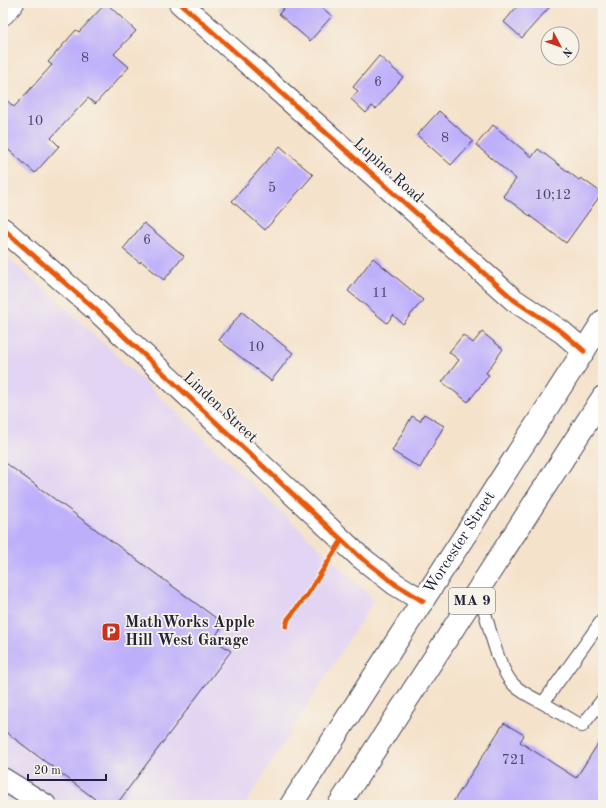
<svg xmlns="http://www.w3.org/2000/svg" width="606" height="808" font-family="'Old Standard TT',serif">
  <rect width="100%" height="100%" fill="#f7f3e8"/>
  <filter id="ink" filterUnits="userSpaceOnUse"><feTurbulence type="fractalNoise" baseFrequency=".025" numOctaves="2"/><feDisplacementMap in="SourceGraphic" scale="8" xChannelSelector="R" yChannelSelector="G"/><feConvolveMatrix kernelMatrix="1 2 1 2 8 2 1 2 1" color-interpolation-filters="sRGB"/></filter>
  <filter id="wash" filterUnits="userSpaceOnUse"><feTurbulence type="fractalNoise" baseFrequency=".012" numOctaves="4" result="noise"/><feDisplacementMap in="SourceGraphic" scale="16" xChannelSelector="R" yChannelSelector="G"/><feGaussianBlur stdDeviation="0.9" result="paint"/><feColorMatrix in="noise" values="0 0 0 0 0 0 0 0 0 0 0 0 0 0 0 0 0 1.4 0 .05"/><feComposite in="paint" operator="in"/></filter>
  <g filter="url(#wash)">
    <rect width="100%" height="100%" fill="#f5e2cb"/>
    <path fill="#e2d4f3" d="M3,254L61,303L374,600L245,805H3Z"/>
    <g id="blocks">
      <g fill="#beaffb">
        <path d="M106,3L136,31L114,54L129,67L95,104L88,98L51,138L59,146L35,173L3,145V97L14,107L52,65L48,62L76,30L79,32Z"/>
        <path d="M288,3H316L332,16L310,41L279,14Z"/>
        <path d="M520,3H553L522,38L504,22Z"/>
        <path d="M379,56L403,77L376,109L372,106L366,113L351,99L358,91L353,87Z"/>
        <path d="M439,111L473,141L451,165L417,135Z"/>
        <path d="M493,125L532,157L538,149L579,180L581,178L602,193L566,243L503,196L516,179L476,145Z"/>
        <path d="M280,146L313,175L265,230L232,201Z"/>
        <path d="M144,223L184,256L164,280L141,261L140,263L123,249Z"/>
        <path d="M373,258L423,300L403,324L393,315L387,323L348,291Z"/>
        <path d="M242,312L293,353L271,381L219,340Z"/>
        <path d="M482,332L503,349L486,373L489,375L468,402L442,382L459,360L449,352L463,335L473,343Z"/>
        <path d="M424,414L444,426L420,468L392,451L412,416L420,421Z"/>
        <path d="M3,461L224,624L213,639L231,651L116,805H103L3,730Z"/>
        <path d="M504,723L524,735L520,742L576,778L603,736V805H451Z"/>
      </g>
    </g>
  </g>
  <g filter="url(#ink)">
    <use href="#blocks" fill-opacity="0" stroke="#423f51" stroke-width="1"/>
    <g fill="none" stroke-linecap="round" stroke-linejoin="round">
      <g stroke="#423f51" stroke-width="14">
        <g id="lane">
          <path d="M479,590C486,614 497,669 514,685C522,693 533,698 543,703"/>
          <path d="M603,619L543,703L582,726L603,699"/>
        </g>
      </g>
      <g stroke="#423f51" stroke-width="24">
        <g id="street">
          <path d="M180,3L514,300L562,332L584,351"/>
          <path d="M3,14L13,3"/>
          <path d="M3,229L95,309L359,556L395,584L423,601"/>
          <path d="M3,779L45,805"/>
        </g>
      </g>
      <g stroke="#423f51" stroke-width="24">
        <g id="highway">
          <path id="s1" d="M291,805L603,321"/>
          <path d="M339,805L603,397"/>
        </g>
      </g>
      <use href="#lane" stroke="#fff" stroke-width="12"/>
      <use href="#street" stroke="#fff" stroke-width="22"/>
      <use href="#highway" stroke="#fff" stroke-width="22"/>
      <g stroke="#f7f3e8" stroke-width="8">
        <g id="cycleway">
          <path d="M180,3L514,300L562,332L584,351"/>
          <path d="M3,229L95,309L359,556L395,584L423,601"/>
          <path d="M286,626L288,619L307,595L342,540"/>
        </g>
      </g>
      <use href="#cycleway" stroke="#e8590c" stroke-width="5"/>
    </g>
  </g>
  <defs>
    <g id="parking-square" transform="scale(1)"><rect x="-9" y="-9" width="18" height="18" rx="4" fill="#c8321e" stroke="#f7f3e8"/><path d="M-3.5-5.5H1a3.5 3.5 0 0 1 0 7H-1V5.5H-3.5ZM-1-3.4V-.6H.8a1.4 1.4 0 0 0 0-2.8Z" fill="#fff"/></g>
  </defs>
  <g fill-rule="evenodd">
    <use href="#parking-square" x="111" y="632"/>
  </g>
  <g text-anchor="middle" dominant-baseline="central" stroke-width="3.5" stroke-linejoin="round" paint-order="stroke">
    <g font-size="14" fill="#49456b">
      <text x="85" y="58">8</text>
      <text x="378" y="82">6</text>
      <text x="35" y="121">10</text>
      <text x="445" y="138">8</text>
      <text x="272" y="188">5</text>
      <text x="553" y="195">10;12</text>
      <text x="147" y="240">6</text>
      <text x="380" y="293">11</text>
      <text x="256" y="347">10</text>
      <text x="514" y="760">721</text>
    </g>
    <rect fill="#f7f3e8" stroke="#62616f" stroke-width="1" x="449" y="588" width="46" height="26" rx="3"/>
    <g font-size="15" font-weight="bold" fill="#22223b">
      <text x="472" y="601">MA 9</text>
    </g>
    <g font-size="16" fill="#22223b" stroke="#f7f3e8">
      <text transform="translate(388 171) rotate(42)">Lupine Road</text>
      <text transform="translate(220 408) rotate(43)">Linden Street</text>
      <text stroke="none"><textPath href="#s1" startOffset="312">Worcester Street</textPath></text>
    </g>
    <g font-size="16" font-weight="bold" fill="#22223b" stroke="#f7f3e8" text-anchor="start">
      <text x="125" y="623">MathWorks Apple<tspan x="125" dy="18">Hill West Garage</tspan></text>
    </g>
  </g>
  <rect width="606" height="808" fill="none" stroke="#f7f3e8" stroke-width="16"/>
  <g transform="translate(560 46) rotate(131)"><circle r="19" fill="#f7f3e8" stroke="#a29fa3"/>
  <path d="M0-3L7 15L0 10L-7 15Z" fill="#c8321e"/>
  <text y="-6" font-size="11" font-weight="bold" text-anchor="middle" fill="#22223b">N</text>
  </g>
  <path d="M28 774v6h78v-6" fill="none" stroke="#22223b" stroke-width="2"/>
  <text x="34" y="774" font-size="12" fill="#22223b" stroke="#f7f3e8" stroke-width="3" paint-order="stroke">20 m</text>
</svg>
